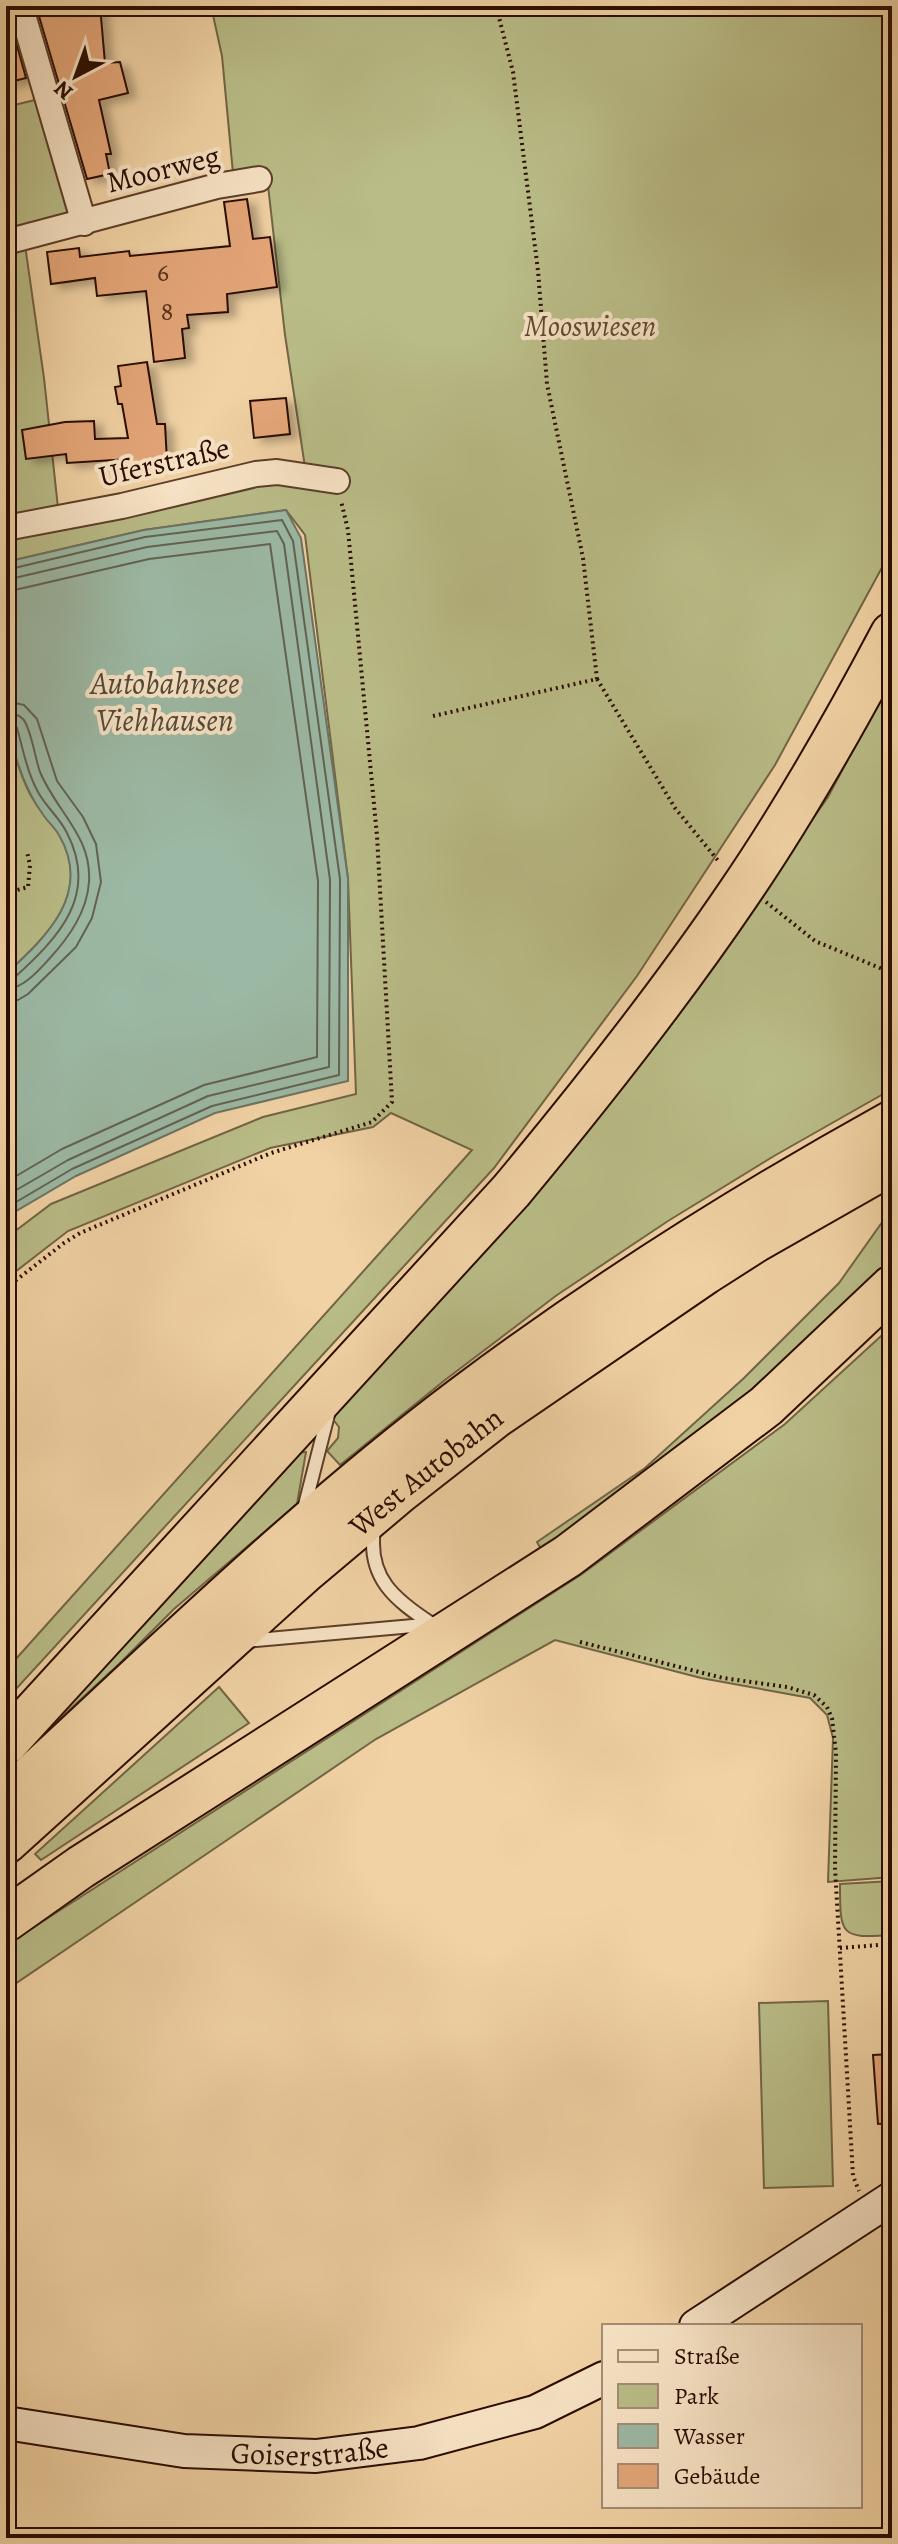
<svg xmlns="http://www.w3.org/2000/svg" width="898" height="2544" font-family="Alegreya,serif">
  <defs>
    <filter id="shadow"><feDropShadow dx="8" dy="4.5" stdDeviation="4" flood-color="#0004"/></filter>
  </defs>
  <rect width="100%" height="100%" fill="#f1d2a4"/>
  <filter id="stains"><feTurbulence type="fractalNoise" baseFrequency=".0025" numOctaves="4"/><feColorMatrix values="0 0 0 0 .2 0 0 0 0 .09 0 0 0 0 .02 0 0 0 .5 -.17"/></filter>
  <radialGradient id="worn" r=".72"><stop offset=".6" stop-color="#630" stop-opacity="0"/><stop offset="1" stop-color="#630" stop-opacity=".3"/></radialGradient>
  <g fill="#b9bc87" stroke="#726444" stroke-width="2">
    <path d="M211,6H892V549L775,765L637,976L494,1168L15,1690L6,1711V1670L472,1150L391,1113L373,1127L270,1148L68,1231L6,1279V1238L51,1204L263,1117L356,1094L348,879L305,535L286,510L144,530L6,562V536L305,467L285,335L266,168L233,173L222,56Z"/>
    <path d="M39,99L72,219L23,231L44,378L58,508L6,517V107Z"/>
    <path d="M892,676V1089L774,1156L668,1221L557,1295L445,1380L340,1465L327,1451L338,1438L339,1427L331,1417L680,1009L828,797Z"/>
    <path d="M6,712C11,740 17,769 30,794C38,809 50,820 59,834C94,892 46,937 6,974Z"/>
    <path d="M892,1220V1260C787,1371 667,1462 541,1549L537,1542L645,1468L744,1378L839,1283L883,1221Z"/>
    <path d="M892,1326V1877L828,1882L833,1738L827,1715L810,1698L701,1678L555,1640L376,1739L6,1990V1945L582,1574L785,1424Z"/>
    <path d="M306,1452L297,1504L174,1609L119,1664L9,1766L6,1764L290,1453Z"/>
    <path d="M219,1687L249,1723L41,1860L35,1854Z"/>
    <path d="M892,1881V1935C840,1939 840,1935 840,1884Z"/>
    <path d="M828,2001L833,2186L764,2188L759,2003Z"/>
  </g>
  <path fill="#9bb8a4" stroke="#6e7362" stroke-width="2" d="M286,510L301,538L348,879V1081L215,1113L76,1176L6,1217V974C46,937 93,894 59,835C55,828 49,823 44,816C28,795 19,770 12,744C0,688 6,620 6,562L144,530Z"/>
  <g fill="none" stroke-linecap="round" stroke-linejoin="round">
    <g stroke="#626252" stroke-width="2">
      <path d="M6,570L145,537L282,520L293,541L340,879L339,1075L212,1106L72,1169L6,1208"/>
      <path d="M6,580L147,547L277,531L284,544L330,880L329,1067L208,1096L68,1160L6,1196"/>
      <path d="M6,592L149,559L270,544L318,881L317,1057L204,1085L62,1149L6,1182"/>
      <path d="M6,701L24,705L37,719L57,781L83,817L96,844L101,882L92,918L76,947L28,994L18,1000L6,1002"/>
      <path d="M6,713C13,713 18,714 23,719C31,728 35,758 40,772C56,811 92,836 89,882C87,912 69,937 50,958C39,970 23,989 6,989"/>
      <path d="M6,723L17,728C23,749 27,772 38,792C46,807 60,818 67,833C99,895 59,937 15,977L6,979"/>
    </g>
  </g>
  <g fill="#e4a678" stroke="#2a0c00" stroke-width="2" filter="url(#shadow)">
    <path d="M6,6L26,78L6,83Z"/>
    <path d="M36,6H100L105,63L120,62L128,93L99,100L111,154H106L110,174L87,179Z"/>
    <path d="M247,199L253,239L270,237L277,287L227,294L228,312L187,315L189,328L182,329L185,358L154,362L146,291L97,296L95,278L51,284L47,252L79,248L80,257L129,251L130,256L230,246L224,202Z"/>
    <path d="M147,362L157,424H165L167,461L130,464L129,459L67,463L66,454L26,459L22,430L65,422L94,421L95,439L128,438L122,404H118L115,387L121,386L118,366Z"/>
    <path d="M286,398L290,434L254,438L250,401Z"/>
    <path d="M892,2054V2123L878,2124L873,2055Z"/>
  </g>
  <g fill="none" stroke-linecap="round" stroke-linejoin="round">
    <g stroke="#5c3e29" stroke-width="16">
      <g id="lane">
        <path d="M304,1509L329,1411"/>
        <path d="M374,1529C367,1578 395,1600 432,1624"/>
        <path d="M246,1641L435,1624"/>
      </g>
    </g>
    <g stroke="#5c3e29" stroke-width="28">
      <g id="street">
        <path d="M21,8L84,223"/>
        <path d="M6,242L217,186L259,179"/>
        <path d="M6,528L122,506L256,474L277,472L337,481"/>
      </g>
    </g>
    <g stroke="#2a0c00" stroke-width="36">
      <g id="secondary">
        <path d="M696,2326L892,2198"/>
        <path id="s1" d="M6,2423L184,2451L316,2456L419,2443L535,2412L604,2378"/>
      </g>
    </g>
    <g stroke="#2a0c00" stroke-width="46">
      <g id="highway">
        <path d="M6,1743L511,1191C590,1096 667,999 737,896C794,813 845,723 892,634"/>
        <path d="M6,1800C156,1662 302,1518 465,1396C601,1294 744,1204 892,1122"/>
        <path id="s2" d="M6,1842L304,1572L399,1492L496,1416L705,1273L755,1241L892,1163"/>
        <path d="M6,1920L81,1867L568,1556L766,1406L892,1287"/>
      </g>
    </g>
    <g stroke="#2a0c00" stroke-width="4" stroke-dasharray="2 4" stroke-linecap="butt">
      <path d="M597,679L675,808L720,863"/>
      <path d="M433,716L597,679L583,558L547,384L538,271L513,72L496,6"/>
      <path d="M6,893L28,887L30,865L27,852"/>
      <path d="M766,902L815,941L892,973"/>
      <path d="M6,1288L64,1243L80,1233L271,1153L372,1122L392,1102L377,836L348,530L341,501"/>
      <path d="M580,1642L723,1678L787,1687L814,1695L827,1707L832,1718L836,1753L835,1868L853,2176L859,2191"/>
      <path d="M840,1948L892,1944"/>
    </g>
    <use href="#lane" stroke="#f6e2c4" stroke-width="12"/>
    <use href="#street" stroke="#f6e2c4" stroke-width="24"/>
    <use href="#secondary" stroke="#f6e2c4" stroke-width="32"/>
    <use href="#highway" stroke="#f1d2a4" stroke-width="42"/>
  </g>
  <g text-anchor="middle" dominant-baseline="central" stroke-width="8" stroke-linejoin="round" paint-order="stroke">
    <g font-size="26" fill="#58321e">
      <text x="163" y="272">6</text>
      <text x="167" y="311">8</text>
    </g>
    <g font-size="30" fill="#2a0c00" stroke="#f6e2c4">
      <text transform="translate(163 169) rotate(-14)">Moorweg</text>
      <text transform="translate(164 462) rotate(-13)">Uferstraße</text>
      <text stroke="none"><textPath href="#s2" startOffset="560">West Autobahn</textPath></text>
      <text stroke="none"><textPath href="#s1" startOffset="306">Goiserstraße</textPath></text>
    </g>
    <g font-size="30" font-style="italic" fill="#5c4a2f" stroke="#f6e2c4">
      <text x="590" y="326">Mooswiesen</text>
    </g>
    <g font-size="32" font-style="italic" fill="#524839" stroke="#f6e2c4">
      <text x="165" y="683">Autobahnsee<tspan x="165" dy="37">Viehhausen</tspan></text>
    </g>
  </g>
  <rect width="898" height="2544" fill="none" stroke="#f1d2a4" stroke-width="32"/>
  <rect x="8" y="8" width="882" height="2528" fill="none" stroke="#2a0c00" stroke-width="4"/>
  <rect x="16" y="16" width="866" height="2512" fill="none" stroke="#2a0c00" stroke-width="2"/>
  <rect x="602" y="2324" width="260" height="184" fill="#f6e2c4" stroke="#a48c76" stroke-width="2"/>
  <rect x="618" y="2350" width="40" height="12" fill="#f6e2c4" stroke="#a48c76" stroke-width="2"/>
  <text x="674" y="2364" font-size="24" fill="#2a0c00">Straße</text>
  <rect x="618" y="2384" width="40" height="24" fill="#b9bc87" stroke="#a48c76" stroke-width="2"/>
  <text x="674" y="2404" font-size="24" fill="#2a0c00">Park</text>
  <rect x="618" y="2424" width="40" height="24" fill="#9bb8a4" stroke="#a48c76" stroke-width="2"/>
  <text x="674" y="2444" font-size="24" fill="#2a0c00">Wasser</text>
  <rect x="618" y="2464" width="40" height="24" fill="#e4a678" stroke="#a48c76" stroke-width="2"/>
  <text x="674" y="2484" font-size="24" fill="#2a0c00">Gebäude</text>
  <g transform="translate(76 76) rotate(221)" stroke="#f6e2c4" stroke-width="6" paint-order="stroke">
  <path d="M0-6L14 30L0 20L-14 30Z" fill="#2a0c00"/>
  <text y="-12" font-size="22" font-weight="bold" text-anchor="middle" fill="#2a0c00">N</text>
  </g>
  <rect width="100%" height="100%" filter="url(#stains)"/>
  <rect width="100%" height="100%" fill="url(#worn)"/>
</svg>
